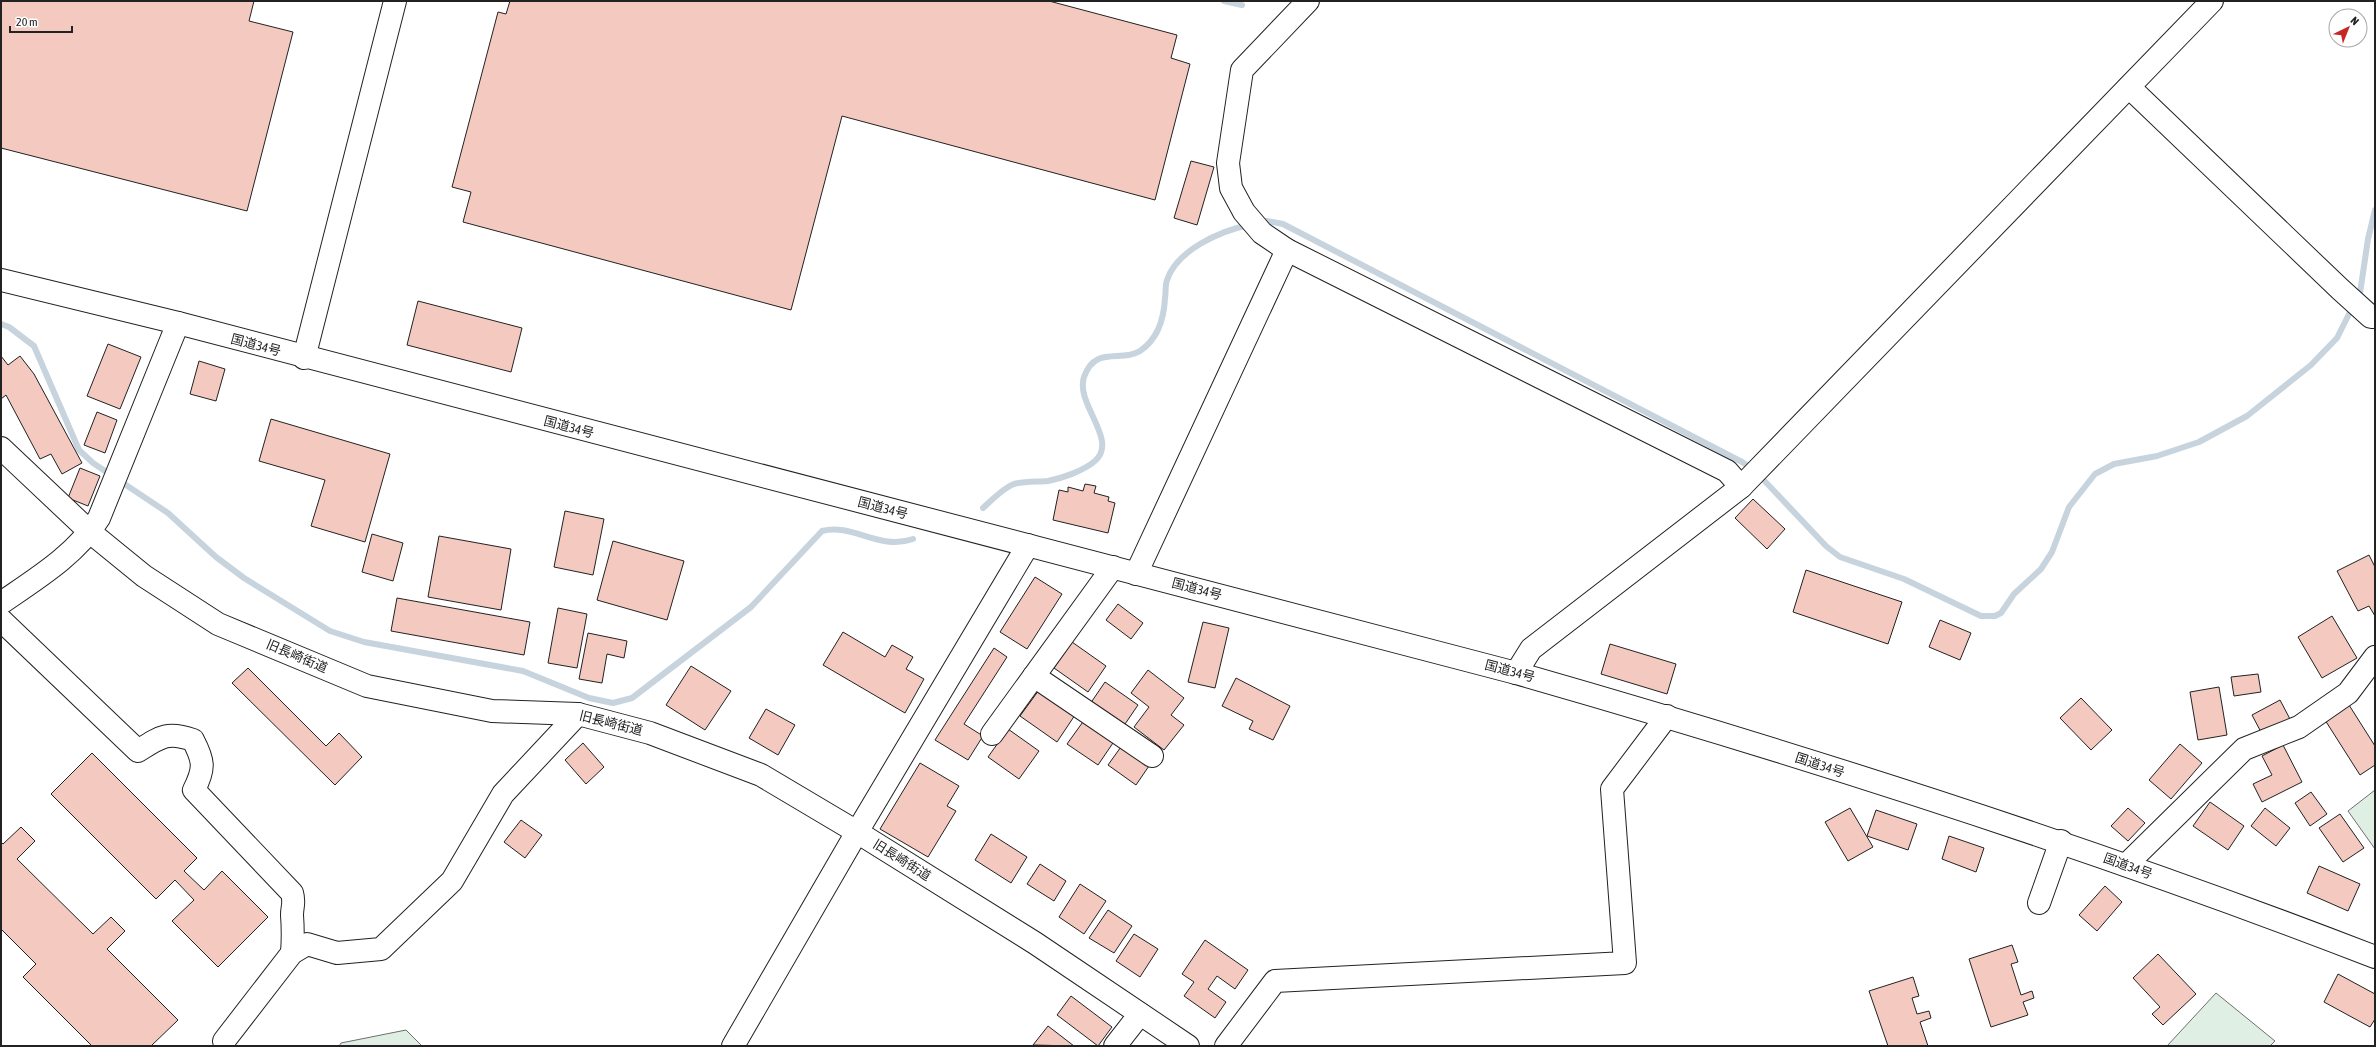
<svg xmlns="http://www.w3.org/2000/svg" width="2376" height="1047" font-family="'Asap Condensed','Noto Sans JP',sans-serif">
  <rect width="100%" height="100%" fill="#fff"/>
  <g fill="#e0efe3" stroke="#6f6f6f">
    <path d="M2375,790V849L2348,811Z"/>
    <path d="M2216,993L2275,1041L2270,1046H2167Z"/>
    <path d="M406,1030L422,1046H339L341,1043Z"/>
  </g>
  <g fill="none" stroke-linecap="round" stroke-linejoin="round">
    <g stroke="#c7d3dd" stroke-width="6">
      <path d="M1224,1L1242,5"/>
      <path d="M1258,223L1267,221L1283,224L1742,462L1752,469"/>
      <path d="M2357,298L2360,293L2368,239L2375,210"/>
      <path d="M1,324L9,327L34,346L79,450L93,463L168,513L216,557L244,578L330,631L364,642L523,671L589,698L613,703L632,698L751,607L822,531C853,523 879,551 913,539"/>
      <path d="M1759,475L1826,546L1840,557L1904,579L1981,616H1995L2001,613L2014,594L2041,569L2052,552L2069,507L2095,474L2114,464L2157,456L2199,442L2247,416L2311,365L2337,338L2353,306"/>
      <path d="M983,508C992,500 1003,488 1014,484C1025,481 1037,482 1048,481C1063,478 1083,471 1095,461C1119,440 1075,404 1084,377C1095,345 1121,363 1140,351C1158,339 1164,318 1165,298C1166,293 1165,285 1167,280C1177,250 1220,231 1249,225"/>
    </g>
  </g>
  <g fill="#f3c9c0" stroke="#222">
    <path d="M1,1H254L249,21L293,32L247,211L1,148Z"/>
    <path d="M510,1H1049L1177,35L1171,58L1190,64L1155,200L842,116L791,310L463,222L471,192L452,187L498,12L506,14Z"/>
    <path d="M1191,161L1214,167L1197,225L1174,218Z"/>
    <path d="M418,301L522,328L511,372L407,345Z"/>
    <path d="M108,344L141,357L120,409L87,396Z"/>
    <path d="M1,356L8,365L20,356L34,374L82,463L62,474L51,454L40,459L6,395L1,399Z"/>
    <path d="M199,361L225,369L216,401L190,394Z"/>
    <path d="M97,412L117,420L105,453L84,445Z"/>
    <path d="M271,419L390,454L365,542L311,526L325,480L259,461Z"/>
    <path d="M80,468L100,476L88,506L68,498Z"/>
    <path d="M1085,484L1096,486L1094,493L1109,497L1108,501L1115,503L1108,533L1053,520L1059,490L1068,492V487L1083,491Z"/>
    <path d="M1753,499L1785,529L1767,549L1735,518Z"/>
    <path d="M565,511L604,519L593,575L554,567Z"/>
    <path d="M372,534L403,543L393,581L362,572Z"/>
    <path d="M439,536L511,549L501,610L428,597Z"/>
    <path d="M613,541L684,561L667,620L597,600Z"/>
    <path d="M2369,555L2375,567V616L2369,606L2358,611L2337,571Z"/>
    <path d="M1806,570L1902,602L1888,644L1793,612Z"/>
    <path d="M1035,577L1062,594L1027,649L1000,632Z"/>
    <path d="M397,598L530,622L524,655L391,631Z"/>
    <path d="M1118,604L1143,623L1131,639L1106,620Z"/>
    <path d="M558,608L587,614L577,668L548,663Z"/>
    <path d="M2332,616L2357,658L2322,678L2298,637Z"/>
    <path d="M1940,620L1971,633L1960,660L1929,647Z"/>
    <path d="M1203,622L1229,628L1215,688L1188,682Z"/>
    <path d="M843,632L885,657L892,645L913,657L906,669L924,679L905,713L823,665Z"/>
    <path d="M588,633L627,641L624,658L607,654L602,683L579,679Z"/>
    <path d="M1072,642L1106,666L1088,692L1054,668Z"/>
    <path d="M1610,644L1676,664L1667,694L1601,674Z"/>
    <path d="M994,648L1007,657L964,724L983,736L968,760L935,740Z"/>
    <path d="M691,666L731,691L705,730L666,705Z"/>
    <path d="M248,668L326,746L339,733L362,757L335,785L232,683Z"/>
    <path d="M1148,670L1184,698L1171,715L1184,725L1164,750L1134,727L1149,707L1131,693Z"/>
    <path d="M2258,674L2261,692L2234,696L2231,677Z"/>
    <path d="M1236,678L1290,706L1273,740L1249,729L1253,721L1222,706Z"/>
    <path d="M1105,682L1138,705L1123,727L1090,704Z"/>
    <path d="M2219,687L2227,735L2198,740L2190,692Z"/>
    <path d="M1039,690L1075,715L1057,742L1020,716Z"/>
    <path d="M2081,698L2112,730L2091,750L2060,718Z"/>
    <path d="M2280,700L2290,719L2262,734L2252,715Z"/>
    <path d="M2349,705L2375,746V765L2360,775L2325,720Z"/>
    <path d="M766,709L795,725L778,755L749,738Z"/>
    <path d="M1085,719L1115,740L1098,765L1067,744Z"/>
    <path d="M1008,729L1039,751L1019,779L988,757Z"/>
    <path d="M583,743L604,767L586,784L565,760Z"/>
    <path d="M1123,744L1151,763L1136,785L1108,765Z"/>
    <path d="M2180,744L2202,763L2171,799L2149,780Z"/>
    <path d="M2283,745L2302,782L2262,802L2253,784L2272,775L2262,756Z"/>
    <path d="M92,753L197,858L184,871L204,890L222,871L268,917L218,967L172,921L194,900L175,880L156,899L51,794Z"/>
    <path d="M920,763L959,786L947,806L956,811L928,857L880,829Z"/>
    <path d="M2311,792L2327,814L2310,826L2295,803Z"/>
    <path d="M2210,802L2244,826L2228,850L2193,826Z"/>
    <path d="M1850,808L1873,847L1848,861L1825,822Z"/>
    <path d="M2128,808L2145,823L2128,841L2111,826Z"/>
    <path d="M2265,808L2290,828L2276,846L2251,826Z"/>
    <path d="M1876,810L1917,824L1908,850L1867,836Z"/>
    <path d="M2340,814L2364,848L2343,862L2319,828Z"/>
    <path d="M521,820L542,835L525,858L504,842Z"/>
    <path d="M21,827L35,841L17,859L93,934L111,917L125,931L107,949L178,1020L151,1046H92L23,977L36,964L1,929V842L3,844Z"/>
    <path d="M991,834L1027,857L1011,883L975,860Z"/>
    <path d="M1949,836L1984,848L1976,872L1942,859Z"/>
    <path d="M1040,864L1066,881L1054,901L1027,884Z"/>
    <path d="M2319,866L2360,884L2348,911L2307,893Z"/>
    <path d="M1080,884L1106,901L1084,934L1059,917Z"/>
    <path d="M2105,886L2122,902L2097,931L2079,915Z"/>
    <path d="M1108,910L1132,926L1114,953L1089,938Z"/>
    <path d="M1134,934L1158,949L1140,977L1116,961Z"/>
    <path d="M1205,940L1248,970L1235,989L1217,976L1208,989L1226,1002L1215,1018L1184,996L1194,982L1182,974Z"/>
    <path d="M2012,945L2018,962L2011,964L2021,995L2032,991L2034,998L2023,1002L2028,1015L1991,1027L1969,959Z"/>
    <path d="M2158,954L2196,994L2163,1025L2152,1014L2160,1007L2133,978Z"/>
    <path d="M2338,974L2375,994V1019L2370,1027L2324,1002Z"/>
    <path d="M1913,977L1919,996L1912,998L1917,1014L1929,1011L1931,1018L1920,1022L1928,1046H1888L1869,991Z"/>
    <path d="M1071,996L1112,1027L1098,1046L1057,1015Z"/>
    <path d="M1048,1026L1074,1046L1033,1045Z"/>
  </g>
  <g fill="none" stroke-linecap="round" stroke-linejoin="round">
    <g stroke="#222" stroke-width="24">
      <g id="minor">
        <path d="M1308,1L1242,70L1228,163L1231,188L1244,212L1262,233L1287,250L1727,471L1741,487"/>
        <path d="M2129,87L2340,289L2371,317H2375"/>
        <path d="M304,358L395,1"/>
        <path d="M1,448L90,532L144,576L218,624L367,686L492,711L578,714L650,733L761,775L857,832L1035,943L1188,1046"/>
        <path d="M1136,574L1287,250"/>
        <path d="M1,603C36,579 77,554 99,518L178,323"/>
        <path d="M1,620L138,751C160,737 167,731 193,740C204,761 205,768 194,790L292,893C295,903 292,906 292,915C293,928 293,940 292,953"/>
        <path d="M1516,673L1531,649L1741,487L2212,1"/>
        <path d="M1034,676L1152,756"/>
        <path d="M992,734L1113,567"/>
        <path d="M2126,865L2244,749L2299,727L2348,693L2375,657"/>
        <path d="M2039,903L2061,841"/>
        <path d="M224,1041L292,953L307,944L337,953L381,949L452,881L503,794L578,714"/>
        <path d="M733,1046L857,832L1028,545"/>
        <path d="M1115,1046L1140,1014"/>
        <path d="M1226,1046L1275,981L1625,963L1612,789L1667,716"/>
      </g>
    </g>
    <g stroke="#222" stroke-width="24">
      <path id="highway" d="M1,280L178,323L1516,673C1806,756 2094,848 2375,957"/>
    </g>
    <use href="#minor" stroke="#fff" stroke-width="22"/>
    <use href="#highway" stroke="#fff" stroke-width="22"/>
  </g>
  <g text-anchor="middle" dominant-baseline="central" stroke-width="3" stroke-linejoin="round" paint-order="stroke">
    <g font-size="13" fill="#222" stroke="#fff">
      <text transform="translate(256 345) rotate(15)">国道34号</text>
      <text transform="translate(569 427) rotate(15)">国道34号</text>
      <text transform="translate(883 508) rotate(15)">国道34号</text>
      <text transform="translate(1197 589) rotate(15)">国道34号</text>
      <text transform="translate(297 656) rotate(23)">旧長崎街道</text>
      <text transform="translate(1510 671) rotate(15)">国道34号</text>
      <text transform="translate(611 723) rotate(14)">旧長崎街道</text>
      <text transform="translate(1820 765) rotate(18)">国道34号</text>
      <text transform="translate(902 860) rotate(32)">旧長崎街道</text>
      <text transform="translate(2128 866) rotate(20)">国道34号</text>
    </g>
  </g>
  <rect width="2376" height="1047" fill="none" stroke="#222222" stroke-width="4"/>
  <g transform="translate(2348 28) rotate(43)"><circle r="19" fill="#ffffff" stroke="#a7a7a7"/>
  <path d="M0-3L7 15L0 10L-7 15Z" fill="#c62828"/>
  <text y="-6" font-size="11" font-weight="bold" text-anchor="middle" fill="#222222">N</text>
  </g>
  <path d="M10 26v6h62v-6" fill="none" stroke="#222222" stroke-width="2"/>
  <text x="16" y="26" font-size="12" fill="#222222" stroke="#ffffff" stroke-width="3" paint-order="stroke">20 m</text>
</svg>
